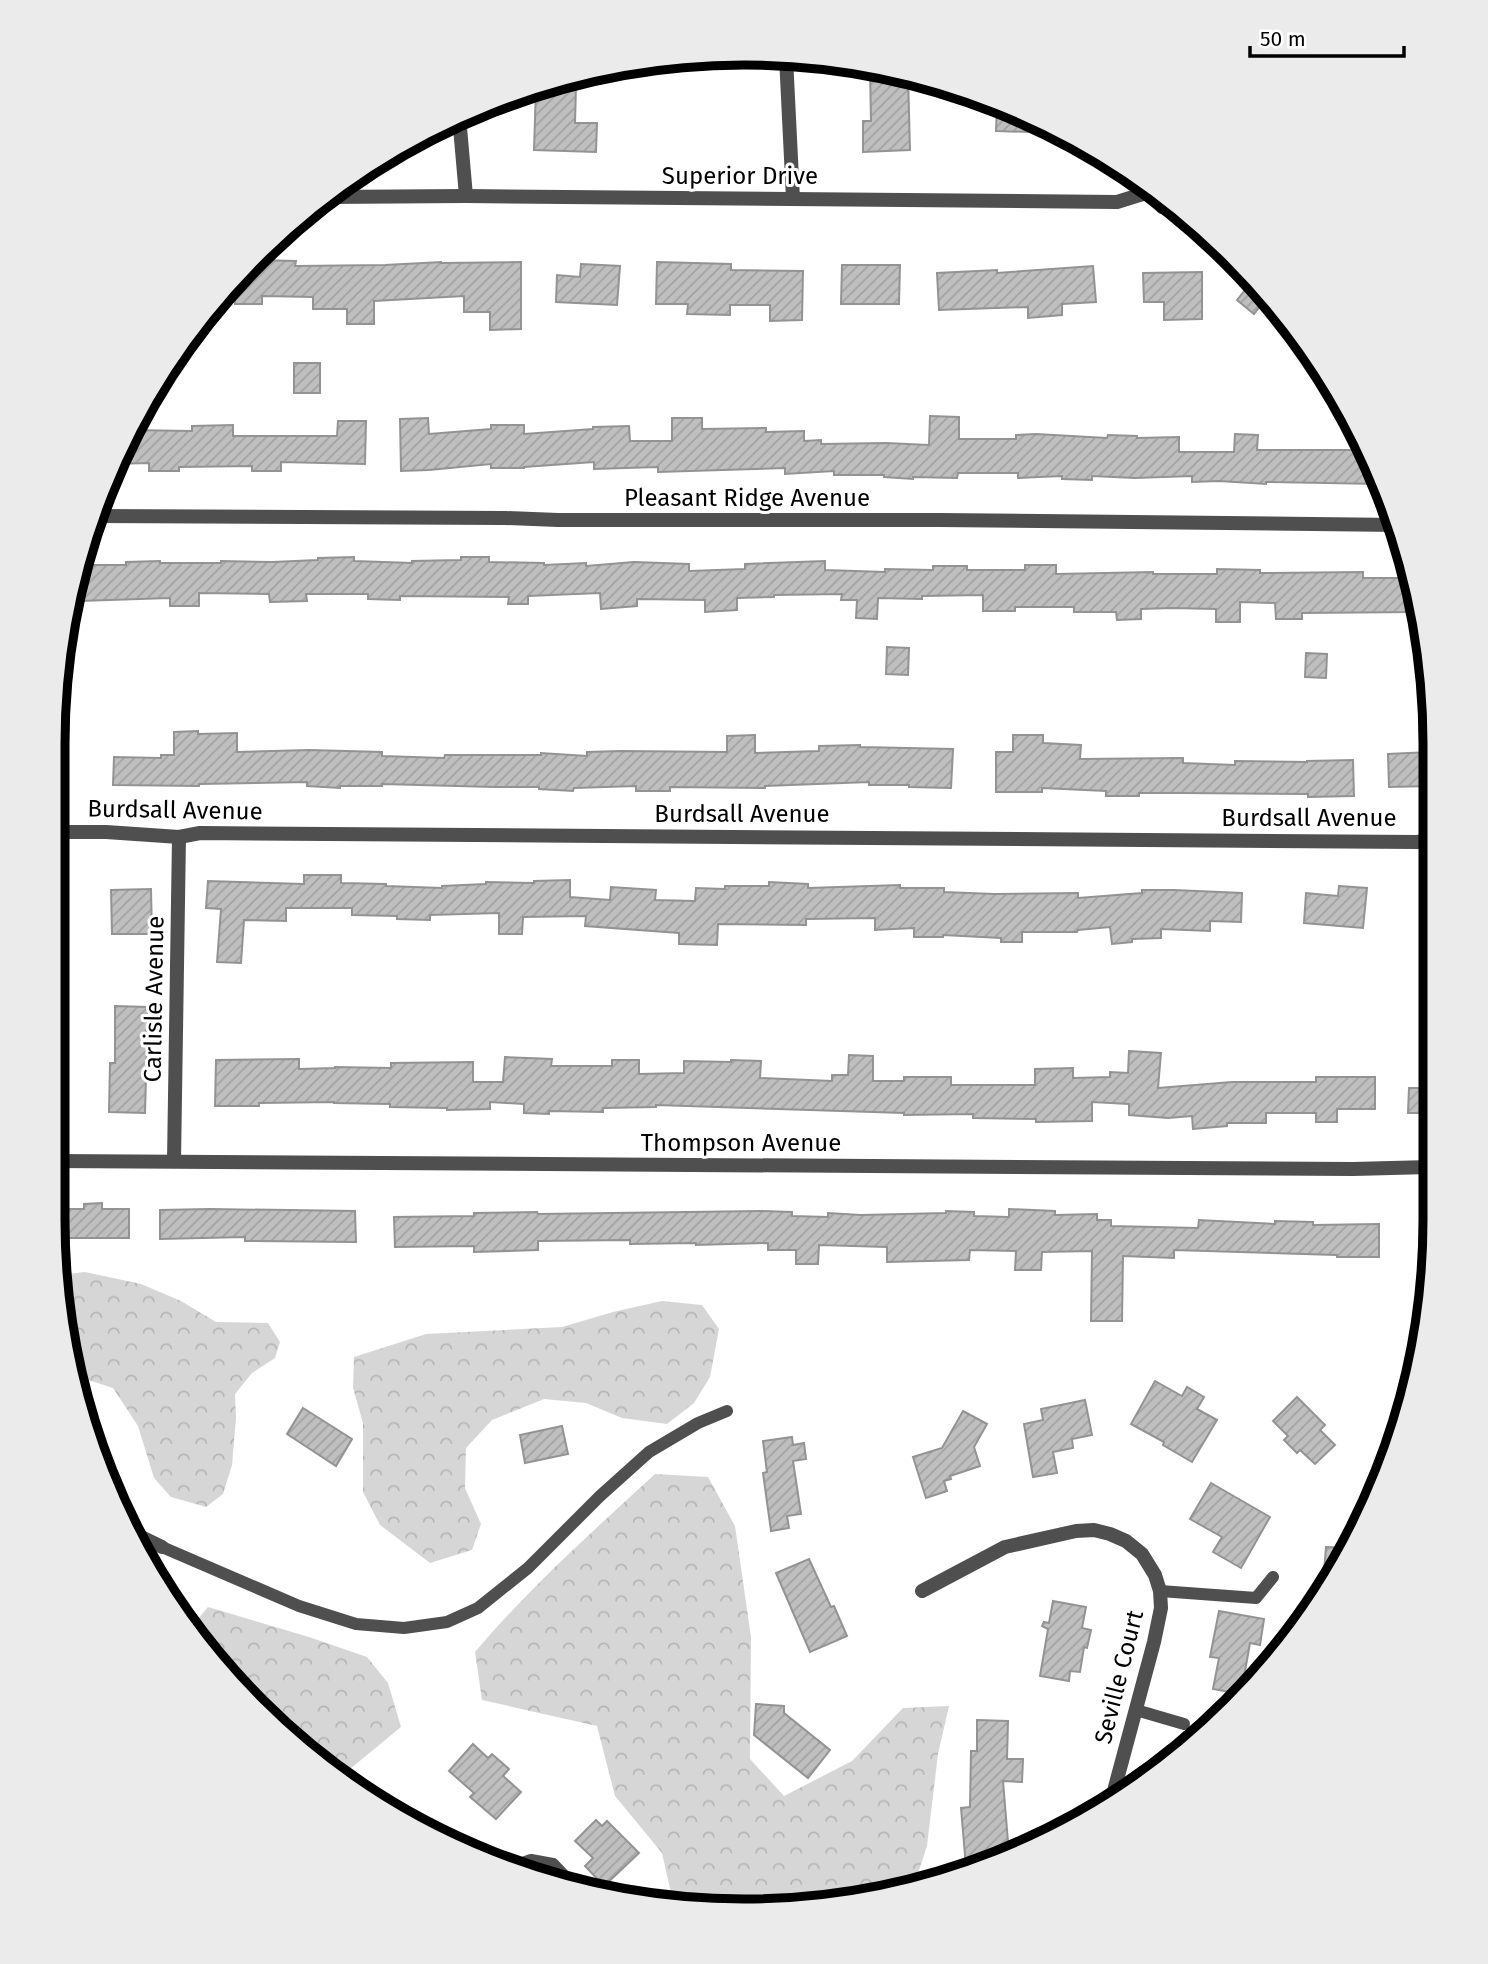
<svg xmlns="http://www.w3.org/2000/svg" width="1488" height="1964" font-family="'Fira Sans',sans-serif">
  <defs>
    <pattern id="forest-crowns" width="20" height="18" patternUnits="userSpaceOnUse" patternTransform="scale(1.75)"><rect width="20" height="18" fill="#d6d6d6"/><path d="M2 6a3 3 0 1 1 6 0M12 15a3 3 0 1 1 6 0" fill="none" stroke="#b6b6b6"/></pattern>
    <pattern id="building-hatch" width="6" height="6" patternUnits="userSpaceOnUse" patternTransform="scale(1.75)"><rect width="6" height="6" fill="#bfbfbf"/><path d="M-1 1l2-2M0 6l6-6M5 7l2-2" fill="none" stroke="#a2a2a2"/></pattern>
  </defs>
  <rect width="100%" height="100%" fill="#fff"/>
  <g fill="url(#forest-crowns)">
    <path d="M85,1272L141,1284L181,1301L216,1322L268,1323L280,1342L275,1358L252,1373L235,1394L236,1418L232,1465L223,1494L206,1507L171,1497L154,1478L138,1426L113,1388L73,1375L60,1275Z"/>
    <path d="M662,1301L702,1305L719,1329L710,1377L694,1403L667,1424L622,1418L586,1403L544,1399L492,1420L466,1448L465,1488L481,1524L472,1550L430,1563L380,1525L363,1492V1423L353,1388L354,1357L426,1334L562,1327L613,1312Z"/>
    <path d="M655,1474L708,1477L735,1526L751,1637L750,1759L784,1796L852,1761L903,1708L949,1706L938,1754L927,1846L914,1885L790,1910L673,1902L662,1853L615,1796L597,1726L482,1700L475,1652C530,1587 593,1531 655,1474Z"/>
    <path d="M208,1607L309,1637L367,1657L388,1683L401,1727L339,1778L323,1769L255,1709L192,1626Z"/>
  </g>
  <g fill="url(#building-hatch)" stroke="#939393" stroke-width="2">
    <path d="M890,69L908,75L910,150L863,152V121H871L870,70Z"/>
    <path d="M545,85L576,86L575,123H597L596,152L534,150L536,88Z"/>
    <path d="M997,104L1008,105L1062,133L996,131Z"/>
    <path d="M251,260L296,261L295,266L385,265L441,262V263L521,262V329L490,330V312H464V296L374,301V324H347V309H313V297L262,296V304H235L236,277Z"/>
    <path d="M657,262L731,264V270L803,271L802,320L770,321V305H730V315L687,314L688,304H656Z"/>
    <path d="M581,264L620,266L617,305L556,302L557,275L580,277Z"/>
    <path d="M842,265H900L899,304H841Z"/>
    <path d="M1093,266L1096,302L1062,304V315L1028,318V307L939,310L937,273L997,270V273Z"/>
    <path d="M1202,272V319L1164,320V302H1144L1143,273Z"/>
    <path d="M1253,280L1267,297L1254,314L1237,300Z"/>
    <rect x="294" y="363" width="26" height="30"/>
    <path d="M930,416L959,417V439H1016V435L1036,434L1107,438L1108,435L1137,436V438L1179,437V452H1234L1235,434L1258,435L1257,450H1364L1380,484L1266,482V484L1219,481L1192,482V476L1135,478L1092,476V480L1062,479V476L1018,478V473H958L957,478L913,477V479L884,477V475H834V471L785,474V468L658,472V467L594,469V462L524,467V468H491V464L429,470L401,471L400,419L428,418L429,434L491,429V425H524V434L593,429V427L629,426L630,441H672V418H702V429L766,428V432L804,431V441L821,440V444L886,443L929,445Z"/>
    <path d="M338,421H366L365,464L281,462V471H252V466L179,467V471H149V463L114,464L129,430L192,431V426L233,425V436H337Z"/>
    <path d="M354,557V561L412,563V561L461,560V557H489V562L544,563V565L586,563V566L634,562L689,564V571L745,569V564L825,561V570L885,572V569L933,570V566H967V570H1025V565H1056V574L1153,572V574H1217V569L1260,570V573L1363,572V578H1412L1415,593V612L1302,613V619H1276L1275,603L1240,602V622H1216V609L1172,608L1141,609V619L1117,620L1116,612H1074V607H1015V611H983V595L922,596V599L878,598L877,619L856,618L857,600H841L842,594L774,595V597L737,598V610L705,612V600L637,599V606L601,609L600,593L528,596V604H508L509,597L400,596V600L368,599V594H306L307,601L270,602L269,594L199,593V606H170V598L80,601V565H126V562L160,561V563H221V561L273,562L318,560V558Z"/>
    <path d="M887,647L909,648L908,675L886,674Z"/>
    <path d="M1306,653L1327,654L1326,678L1305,677Z"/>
    <path d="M198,731V734L237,733V752L309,750L382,752V756L444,758L445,755H541V753L587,756V752L621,751L727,752V736L755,735V753L819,751V746L860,745V747L953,749L951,788L909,787V785H869V782L765,786V788L670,787V791H636V786L574,788L573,791L539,789V787H494L382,784V786H340V788L307,786V782L199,784V786L113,785L114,757L161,758V755H174V732Z"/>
    <path d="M1013,735H1043V743L1081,745L1080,759L1183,758V763L1235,765V761L1307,762V761L1353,760L1354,796L1308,797V794L1182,793H1139V796H1106V791L1042,788V792H996V752H1013Z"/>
    <path d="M1430,752V786L1389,787L1388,754Z"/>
    <path d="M304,875H341V883L386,884V886L442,888V886L486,884V882L534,883V881L570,880V897L610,900L611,887L656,890L655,900L695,901L696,888L725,889V886H769V882L808,884V888L900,885V888H944V892L994,894L1078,893V898L1142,893V890H1174L1242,893L1241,922L1210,921V931L1161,929V938L1132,939V942L1112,944L1110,927L1078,930L1077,932H1022V942H1001V938L943,935V937H914V928L875,930V918L806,919V925L718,924L717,945L679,944V933L585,926L586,916L523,917L522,934H499V913L430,915V920L397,919V916L352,915V908H286V921L244,920L241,963L217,962L221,909L206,908L208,881L304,884Z"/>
    <path d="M1339,886L1367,888L1363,928L1304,923L1306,893L1338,896Z"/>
    <path d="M151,889L152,934H112L111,890Z"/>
    <path d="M115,1006L148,1007L145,1113L109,1112L110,1063H115Z"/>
    <path d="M1129,1051L1161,1053L1158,1088L1232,1082H1316V1077H1375V1109H1337V1122H1316V1113H1266V1123H1227V1126L1193,1129L1192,1116L1168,1118L1129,1115V1104L1092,1102V1121L1036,1122V1119L973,1118V1114L904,1115V1113L656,1105V1107L603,1108V1112L549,1111V1114L524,1113V1104L490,1102V1109L447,1110V1108L390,1107V1104L334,1103V1102L259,1103V1106H215L216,1060L299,1059V1069L335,1068V1067L391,1068V1063L473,1062V1082H503L505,1057L552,1059L551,1066H612V1060H639V1074L684,1073V1061L731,1062V1060L761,1061L760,1078L832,1081V1075H848L849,1055L873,1056V1081H904V1077H951V1085H1035V1069L1073,1068V1078L1110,1077V1072L1128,1073Z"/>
    <path d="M1409,1088H1430V1113H1408Z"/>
    <path d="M102,1203V1209H129V1238H55L53,1209H84V1204Z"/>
    <path d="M210,1209L355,1211L356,1242L245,1241V1237L160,1239V1210Z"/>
    <path d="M1009,1209L1055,1211V1215L1097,1214V1220H1111V1226L1198,1228L1199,1220L1275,1224V1221L1313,1222V1225L1379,1224V1257H1337V1255L1174,1250V1258L1123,1256L1122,1321H1091L1092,1251L1042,1252L1041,1270H1015L1016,1251L970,1250L969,1260L887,1262V1247L819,1245L818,1264H796V1250H768V1243L696,1245V1243L630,1244V1240L538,1241V1250L474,1252V1246L395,1247L394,1217L474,1216V1213L537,1212L538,1214L762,1211L792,1212V1216L828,1217V1213L861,1215L946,1213V1211L974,1212V1216L1009,1217Z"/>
    <path d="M1155,1381L1182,1396L1187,1387L1204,1397L1197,1409L1217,1420L1192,1462L1163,1445L1164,1442L1131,1424Z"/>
    <path d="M1297,1397L1325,1425L1320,1430L1335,1445L1315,1464L1300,1450L1297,1453L1284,1440L1288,1436L1273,1421Z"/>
    <path d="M1085,1400L1092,1435L1072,1439L1073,1448L1053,1452L1057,1473L1033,1477L1024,1424L1043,1420L1041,1409Z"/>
    <path d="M303,1408L352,1439L336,1466L287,1434Z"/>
    <path d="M963,1411L987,1424L974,1447L980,1466L950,1476L951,1479L944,1481L947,1491L926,1498L913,1457L942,1448Z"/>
    <path d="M562,1426L568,1454L525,1463L520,1435Z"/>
    <path d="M792,1437L793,1445L804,1443L806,1459L793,1461L801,1514L787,1516L789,1528L771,1531L763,1473L767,1472L763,1441Z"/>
    <path d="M1211,1483L1270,1517L1241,1568L1213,1552L1222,1537L1190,1519Z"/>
    <path d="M1326,1547L1347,1548L1323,1597H1322Z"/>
    <path d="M809,1559L831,1607L834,1606L847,1636L810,1652L776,1573Z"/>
    <path d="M1053,1601L1086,1607L1082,1628L1091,1630L1087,1648L1084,1647L1080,1672L1070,1671L1069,1681L1040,1676L1048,1629L1042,1626L1044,1622L1049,1623Z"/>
    <path d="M1219,1611L1264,1619L1260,1645L1250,1643L1241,1694L1213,1689L1219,1658L1210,1657Z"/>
    <path d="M756,1704L784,1706V1713L830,1750L808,1778L754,1735Z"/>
    <path d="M977,1720L1008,1721L1007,1759H1023L1022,1782L1003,1781L1009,1854L986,1865L966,1867L961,1808L970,1807L971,1751H977Z"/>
    <path d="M473,1744L488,1758L492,1754L509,1769L503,1776L521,1792L496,1819L470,1797L474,1793L449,1771Z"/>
    <path d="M596,1820L602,1826L607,1821L639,1853L604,1886L585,1866L593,1858L575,1841Z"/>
  </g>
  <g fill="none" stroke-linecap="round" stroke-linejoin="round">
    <g stroke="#4f4f4f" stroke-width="12">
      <path d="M1146,193L1162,208L1182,213"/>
      <path d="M162,1547L299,1606L356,1624L404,1628L447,1622L478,1608L528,1568L600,1496L649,1452L698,1423L727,1411"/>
      <path d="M1160,1591L1256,1598L1273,1577"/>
      <path d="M1136,1710L1184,1724"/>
      <path d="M514,1866L531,1860L553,1864L575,1887"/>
    </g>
    <g stroke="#4f4f4f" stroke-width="14">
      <path d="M786,57L793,199"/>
      <path d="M459,116L466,196"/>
      <path d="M326,197L466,196L1117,202L1146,193L1151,188"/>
      <path d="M94,516L505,518L558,520H939L1399,525"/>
      <path d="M54,832H106L179,837L200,833L1417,842L1430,840"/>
      <path d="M53,1161L1353,1169L1430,1167"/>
      <path d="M174,1161L179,837"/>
      <path d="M131,1532L162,1547"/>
      <path d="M922,1591L1005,1547L1076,1531L1094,1530L1110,1534L1126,1541L1142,1554L1155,1575L1160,1591L1161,1608L1154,1642L1115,1787L1113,1802"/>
    </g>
  </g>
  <g text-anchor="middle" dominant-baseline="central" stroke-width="6" stroke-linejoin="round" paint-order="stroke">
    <g font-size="24" fill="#000" stroke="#fff">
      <text x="740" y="176">Superior Drive</text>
      <text x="747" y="498">Pleasant Ridge Avenue</text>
      <text transform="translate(175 810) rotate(1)">Burdsall Avenue</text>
      <text x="742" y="814">Burdsall Avenue</text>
      <text x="1309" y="818">Burdsall Avenue</text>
      <text transform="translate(154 999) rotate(-89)">Carlisle Avenue</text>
      <text x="741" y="1143">Thompson Avenue</text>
      <text transform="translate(1119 1677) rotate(-76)">Seville Court</text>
    </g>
  </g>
  <path d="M0 0H1488V1964H0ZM744 65H744A679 679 0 0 1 1423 744V1220A679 679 0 0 1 744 1899H744A679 679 0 0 1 65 1220V744A679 679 0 0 1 744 65Z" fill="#ebebeb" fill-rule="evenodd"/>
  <path fill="none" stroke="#000" stroke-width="9" d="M744 65H744A679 679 0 0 1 1423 744V1220A679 679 0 0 1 744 1899H744A679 679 0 0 1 65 1220V744A679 679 0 0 1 744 65Z"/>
  <path d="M1250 46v10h154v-10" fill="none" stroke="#000000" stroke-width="3.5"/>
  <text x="1260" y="46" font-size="21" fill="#000000" stroke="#ffffff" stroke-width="5" paint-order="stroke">50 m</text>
</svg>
